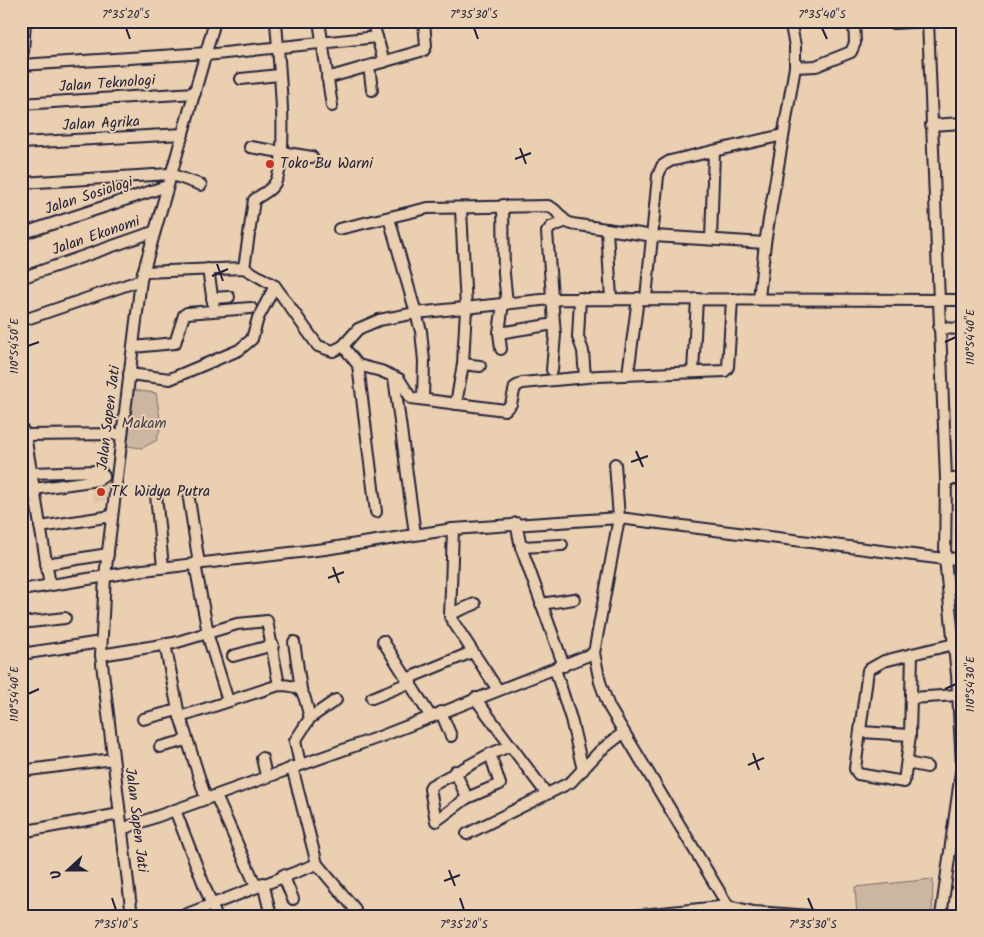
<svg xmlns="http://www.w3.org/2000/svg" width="984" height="937" font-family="Kalam,sans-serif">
  <rect width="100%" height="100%" fill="#eacfb1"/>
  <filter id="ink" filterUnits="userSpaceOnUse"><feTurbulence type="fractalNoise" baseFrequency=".02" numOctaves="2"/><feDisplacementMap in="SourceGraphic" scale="10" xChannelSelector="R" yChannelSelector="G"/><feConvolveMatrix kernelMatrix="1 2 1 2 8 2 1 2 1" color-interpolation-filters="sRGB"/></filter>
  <g filter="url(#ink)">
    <path fill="#dbc2a8" d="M110,481L107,500L94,502L91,484Z"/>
    <g fill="#cdb6a0" stroke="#786c6e">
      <path d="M132,390L156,393L161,425L157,440L142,448L126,446Z"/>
      <path d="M933,879L932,916H857L855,887Z"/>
    </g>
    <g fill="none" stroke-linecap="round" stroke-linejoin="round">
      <g stroke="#22223b" stroke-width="14">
        <g id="minor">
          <path d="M319,21L332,106"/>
          <path d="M928,21L946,479L945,559L957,675L962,765L941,916"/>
          <path d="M893,23L927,21"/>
          <path d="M377,37L384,62"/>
          <path d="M23,52L25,21"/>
          <path d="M206,55L377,37L372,21"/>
          <path d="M21,65L207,53"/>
          <path d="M369,66L372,90"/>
          <path d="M795,67L816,66L851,52L855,43L854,21"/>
          <path d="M327,78L424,50L426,46L424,21"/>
          <path d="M241,79L279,75"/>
          <path d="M21,104L195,93"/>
          <path d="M931,125L963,123"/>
          <path d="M21,143L183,134"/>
          <path d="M250,147L312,157"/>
          <path d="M21,183L170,174L201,185"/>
          <path d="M503,205L504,274L507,303"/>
          <path d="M389,218L421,331L424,361L423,399"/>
          <path d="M339,229L428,208L548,206C559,209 560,221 572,224L654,236L765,243"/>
          <path d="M607,229L611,299"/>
          <path d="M21,234L167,186"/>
          <path d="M711,239L714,151"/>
          <path d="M244,268L254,200C261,194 270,192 275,183C290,157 278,56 276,21"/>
          <path d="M208,269L214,309"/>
          <path d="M143,272L244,268L275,286L318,346L333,351L343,346"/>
          <path d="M21,278L153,232"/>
          <path d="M212,298L229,297"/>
          <path d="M580,298L578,337L583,351L585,377"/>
          <path d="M646,298L658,176L662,166L670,161L783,135"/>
          <path d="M759,298L765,243L795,67V46L790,21"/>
          <path d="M21,321L141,280"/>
          <path d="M939,328L961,329"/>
          <path d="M499,333L554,324"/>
          <path d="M133,347L175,343L184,315L187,313L251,308"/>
          <path d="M501,349L499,333L503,303"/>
          <path d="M463,364L480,366"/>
          <path d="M358,365L381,371L399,379L411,398L505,410L511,404L515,387L522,383L598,376L725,371L728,367L732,299"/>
          <path d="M552,370L555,335L547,232L551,227L564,222"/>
          <path d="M693,372L697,299"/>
          <path d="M129,374L170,379L239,350L252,339L258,318L275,286"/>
          <path d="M628,374L638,298"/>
          <path d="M394,377L415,534"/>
          <path d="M456,404L463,364L466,308L461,209"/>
          <path d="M21,427L25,435L50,585"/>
          <path d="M25,435L122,434"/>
          <path d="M615,464L619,518L945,559L963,558"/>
          <path d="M31,473L97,471L101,472L104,476L98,480L34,489"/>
          <path d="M946,479H958"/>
          <path d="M21,492L34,490"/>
          <path d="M156,495L163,567"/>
          <path d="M189,499L199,564"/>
          <path d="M376,512L358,365L343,346L358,329L379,320L416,313L551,299L963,300"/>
          <path d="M516,523L521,547L564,666"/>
          <path d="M40,527L112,516"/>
          <path d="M453,529L450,617L498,690"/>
          <path d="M521,547L562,545"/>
          <path d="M46,564L108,554"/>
          <path d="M195,564L208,633"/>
          <path d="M21,590L143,570L325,549L453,529L619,518L594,653L600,682L609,707L728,906L731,916"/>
          <path d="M541,604L574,599"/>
          <path d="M450,614L475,604"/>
          <path d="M21,623L65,618"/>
          <path d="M207,633L228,701"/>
          <path d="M21,639L23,654"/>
          <path d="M383,641L431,717"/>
          <path d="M294,642L301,689"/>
          <path d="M165,644L178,710L206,799"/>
          <path d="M21,654L101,642"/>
          <path d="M912,654L884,661L868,670L855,769L858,774L904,782L910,735L912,654L963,642"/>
          <path d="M101,655L174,643L237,624L267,621L279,685"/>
          <path d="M233,656L273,645"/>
          <path d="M555,669L571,719L583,770"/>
          <path d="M409,678L472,652"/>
          <path d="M372,698L411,682"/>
          <path d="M475,698L546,793"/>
          <path d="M912,698L957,695"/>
          <path d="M441,712L451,736"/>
          <path d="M180,717L279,685C307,685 303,695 310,718"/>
          <path d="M143,719L178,710"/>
          <path d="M861,732L910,735"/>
          <path d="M160,747L187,740"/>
          <path d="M490,754L500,784L467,798L436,821L430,789L431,786L490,754L510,746"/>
          <path d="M262,758L266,776"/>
          <path d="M907,763L927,767"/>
          <path d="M300,764L295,741L310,718L336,700"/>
          <path d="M292,767L317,864L355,909"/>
          <path d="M21,771L113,759"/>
          <path d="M455,771L467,798"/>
          <path d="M216,796L256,886"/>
          <path d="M175,810L216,916"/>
          <path d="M122,829L382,736L594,653"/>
          <path d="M21,832L120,814"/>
          <path d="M467,834L571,782L600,751L623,733"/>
          <path d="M283,875L293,899"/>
          <path d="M263,883L271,916"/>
          <path d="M132,916L101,655L105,576L141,280L215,21"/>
          <path d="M182,916L317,864"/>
          <path d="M633,916L728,906L754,912L812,916"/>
        </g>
      </g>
      <use href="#minor" stroke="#eacfb1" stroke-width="10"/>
    </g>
  </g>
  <path fill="none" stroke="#22223b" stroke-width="2" d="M126,28L130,39M474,28L478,39M822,28L827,39M520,148L526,164M515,159L531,153M217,264L223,281M212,276L228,269M945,342L956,337M28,346L39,342M636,451L643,467M631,462L648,456M333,567L339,583M328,578L344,572M945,689L956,684M28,694L39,689M753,753L759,770M748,765L764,758M449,870L455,886M444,881L460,875M112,898L116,910M460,898L464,910M808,898L813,910"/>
  <g fill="#c8321e" stroke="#eacfb1" stroke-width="2">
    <circle cx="270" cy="164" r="5"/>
    <circle cx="101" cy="492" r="5"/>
  </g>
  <g text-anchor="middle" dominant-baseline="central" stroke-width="4" stroke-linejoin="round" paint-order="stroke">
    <g font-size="15" fill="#22223b" stroke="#eacfb1">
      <text transform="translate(107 84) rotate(-4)">Jalan Teknologi</text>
      <text transform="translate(101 124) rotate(-3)">Jalan Agrika</text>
      <text transform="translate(89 196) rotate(-18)">Jalan Sosiologi</text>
      <text transform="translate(96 236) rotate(-19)">Jalan Ekonomi</text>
      <text transform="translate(109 418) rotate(-83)">Jalan Sapen Jati</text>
      <text transform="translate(136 820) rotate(83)">Jalan Sapen Jati</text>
    </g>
    <g font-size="15" fill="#22223b" stroke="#eacfb1" text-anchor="start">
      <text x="280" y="164">Toko Bu Warni</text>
      <text x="111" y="492">TK Widya Putra</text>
    </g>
    <g font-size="15" fill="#44404f" stroke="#eacfb1">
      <text x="144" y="424">Makam</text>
    </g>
  </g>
  <rect width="984" height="937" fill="none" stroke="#eacfb1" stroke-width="55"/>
  <g transform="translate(68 870) rotate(249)" stroke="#eacfb1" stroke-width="4" paint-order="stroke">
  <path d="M0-4L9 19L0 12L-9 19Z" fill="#22223b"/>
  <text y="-8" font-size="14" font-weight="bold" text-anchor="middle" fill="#22223b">U</text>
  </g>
  <rect x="28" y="28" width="928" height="882" fill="none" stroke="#22223b" stroke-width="2"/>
  <g font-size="12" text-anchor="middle" fill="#22223b">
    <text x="126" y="18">7°35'20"S</text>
    <text x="474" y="18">7°35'30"S</text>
    <text x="822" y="18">7°35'40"S</text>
    <text transform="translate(970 337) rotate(-90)" y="4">110°54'40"E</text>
    <text transform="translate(14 346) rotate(-90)" y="4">110°54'50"E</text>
    <text transform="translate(970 684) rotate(-90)" y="4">110°54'30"E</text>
    <text transform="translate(14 694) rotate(-90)" y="4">110°54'40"E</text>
    <text x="116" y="928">7°35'10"S</text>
    <text x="464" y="928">7°35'20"S</text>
    <text x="813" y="928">7°35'30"S</text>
  </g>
</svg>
